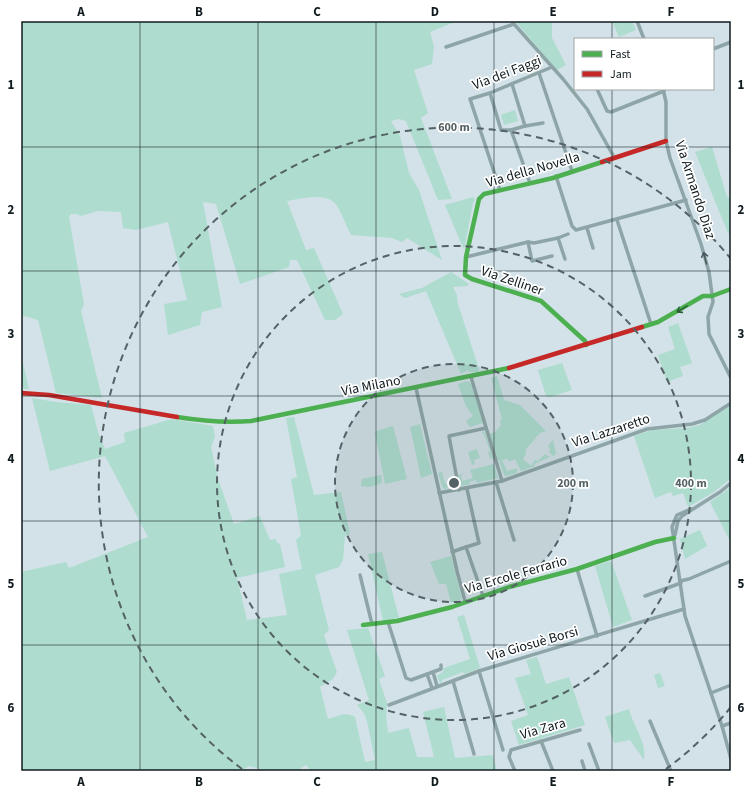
<svg xmlns="http://www.w3.org/2000/svg" width="752" height="792" font-family="'Source Sans 3',sans-serif">
  <rect width="100%" height="100%" fill="#d2e2e8"/>
  <g fill="#aedcce">
    <path d="M21,21H457L430,32L434,47L432,64L414,70L428,113L421,118L452,199L438,200L406,121L399,119L391,121L400,136L409,173L419,190L442,260L407,238L402,242L392,238L351,235C346,226 343,215 337,206C328,191 301,199 287,201L306,250L314,248L343,314L335,320H325L297,260H290L289,267L240,284L216,204L203,202L222,307L202,312L200,325L168,335L164,304L187,300L168,222L136,230L123,228L121,212L97,211L81,216L77,214H71L69,217L84,304L81,311L102,398L56,393L38,320L21,315Z"/>
    <path d="M515,21H552V38L566,65L557,70Z"/>
    <path d="M612,21H632L636,30L619,37Z"/>
    <path d="M515,110L518,121L504,125L501,115Z"/>
    <path d="M712,147L727,197L731,199V232L728,233L695,152Z"/>
    <path d="M473,197L475,200L473,203L464,250L445,205Z"/>
    <path d="M451,272L469,284L467,286L453,287L457,295V301L479,369L478,372H469L468,370L461,374L426,291L405,298L399,294L422,288Z"/>
    <path d="M678,323L692,363L680,367L683,376L667,382L658,355L675,349L668,327Z"/>
    <path d="M21,355L29,389H24L21,384Z"/>
    <path d="M562,363L572,390L550,397L546,396L538,370Z"/>
    <path d="M497,376L504,400L520,405L546,431L540,433L526,449V454L523,459L531,466L535,460L538,461L545,454L550,457L534,464L535,466L521,471L515,459L509,462L508,459L502,460L507,471L517,468V473L506,476L504,475L499,460H497L489,434L495,432L501,425L500,420L502,419L491,378Z"/>
    <path d="M468,381L471,384L483,423L470,427L466,421L473,416L466,406L458,384Z"/>
    <path d="M32,398L56,402L91,405L98,432L105,449L125,442L124,433L172,419L213,426L215,437L211,447L218,479L234,524L260,516L270,540L276,539L277,543L280,544L285,567L237,578L247,620L287,615L279,574L302,569L296,540L301,535L291,479L297,477L286,418L294,417L314,495L341,492L350,534L345,536L343,560L339,567L315,575L329,630L324,635L337,672L333,679L320,687L328,719C338,716 346,711 355,717L365,762L375,760L367,721L364,713L357,705L369,700L347,630L368,628L385,676L379,679L387,703L386,716L388,733L409,728L417,757H434L423,712L444,707L455,758L493,755L497,771H311L306,765L301,768L300,771H261L257,768L249,766L241,771H21V572L66,562L69,568L148,537L105,456L50,471Z"/>
    <path d="M731,405V478L714,492L688,507L683,493L673,496L671,492L655,498L634,436L652,430L687,428L700,425Z"/>
    <path d="M420,424L432,474L421,478L410,427Z"/>
    <path d="M393,426L407,479L385,484L375,433L376,431Z"/>
    <path d="M482,431L485,432L494,460L490,458L488,452L490,451L484,435L485,434H483Z"/>
    <path d="M553,440L556,454L553,456L549,452L550,449L548,446Z"/>
    <path d="M477,449L480,458L474,460L475,464L472,465L468,452Z"/>
    <path d="M494,464L498,478L477,483L476,480L469,482L470,484L461,486L458,475L465,473L461,475L462,481L473,478L470,470Z"/>
    <path d="M442,472L445,484L451,483V480L455,478L456,488H453V486L447,487L446,490L443,488L438,473Z"/>
    <path d="M381,475L382,483L370,487L361,486L362,479Z"/>
    <path d="M731,487V543L710,502Z"/>
    <path d="M700,530L707,546L685,559L680,539Z"/>
    <path d="M382,552L399,618L383,621L368,554Z"/>
    <path d="M451,556L462,599L451,603L446,584H439L430,562Z"/>
    <path d="M611,561L632,620L613,627L595,566Z"/>
    <path d="M464,615L480,668L464,674L463,672L442,680V682L440,683L437,676L443,672L444,668L470,659L457,617Z"/>
    <path d="M537,657L546,684L569,677L585,725L519,745L511,721L528,715L515,678L531,674L526,660Z"/>
    <path d="M660,673L665,686L658,688L654,675Z"/>
    <path d="M629,709C633,726 647,742 644,760L630,740L614,743L605,717Z"/>
  </g>
  <g fill="none" stroke-linecap="round" stroke-linejoin="round">
    <g stroke="#8ea5a7" stroke-width="3.5">
      <path d="M637,21L644,39"/>
      <path d="M446,47L514,24L563,79L587,109L614,157"/>
      <path d="M713,49L731,42"/>
      <path d="M539,73L572,171"/>
      <path d="M597,89L607,111L611,112L664,91"/>
      <path d="M663,89L666,102V141L670,158L701,244L709,272L713,302L708,317L709,334L731,378"/>
      <path d="M490,93L501,130H511L525,126L512,84"/>
      <path d="M525,126L543,123"/>
      <path d="M511,130L530,183"/>
      <path d="M556,176L572,226L576,230L686,200"/>
      <path d="M500,190L470,99L490,93L552,67"/>
      <path d="M617,220L651,324"/>
      <path d="M587,228L593,248"/>
      <path d="M528,242L532,261L552,256"/>
      <path d="M466,257L528,242L534,243L558,238"/>
      <path d="M565,259L558,238L568,234"/>
      <path d="M471,377L502,481"/>
      <path d="M416,388L457,571L465,601"/>
      <path d="M496,482L514,540"/>
      <path d="M467,489L479,543L466,547L483,596"/>
      <path d="M459,490L449,436L486,428"/>
      <path d="M439,493L502,481L647,429L692,424L705,420L731,403"/>
      <path d="M691,509L677,515L672,527L685,616L722,726L731,759"/>
      <path d="M675,535L678,521L682,516L720,492L731,483"/>
      <path d="M452,552L466,547"/>
      <path d="M577,569L597,636"/>
      <path d="M360,575L372,624"/>
      <path d="M680,581L689,579L731,561"/>
      <path d="M645,596L681,583"/>
      <path d="M388,622L406,678L411,680L441,669V665"/>
      <path d="M479,671L503,750"/>
      <path d="M433,672L437,686"/>
      <path d="M427,674L432,688"/>
      <path d="M453,681L474,754"/>
      <path d="M711,693L731,685"/>
      <path d="M389,705L479,671L684,609"/>
      <path d="M650,721L671,771"/>
      <path d="M722,726L731,723"/>
      <path d="M541,741L553,771"/>
      <path d="M589,744L599,771"/>
      <path d="M582,761L585,771"/>
      <path d="M515,771L509,757L511,750L580,730"/>
    </g>
    <g stroke="#4caf50" stroke-width="4.5">
      <path d="M642,327L658,322L703,296H712L731,289"/>
      <path d="M586,345L585,341L541,301L472,279L465,275L466,257L479,199L484,194L553,178L602,162"/>
      <path d="M177,417C202,421 225,423 251,421L509,368"/>
      <path d="M363,625L397,621L452,607L509,587L577,569L655,542L674,538"/>
    </g>
    <g stroke="#c62828" stroke-width="4.5">
      <path d="M602,162L666,141"/>
      <path d="M509,368L642,327"/>
      <path d="M21,393L49,395L177,417"/>
    </g>
  </g>
  <defs><path id="oneway-shaft" d="M-6 0H5M1.5-3L5.5 0L1.5 3" fill="none" stroke-width="1.6" stroke-linecap="round" stroke-linejoin="round"/></defs>
  <use stroke="#49595c" href="#oneway-shaft" transform="translate(705 258) rotate(-104)"/>
  <use stroke="#2b5e35" href="#oneway-shaft" transform="translate(682 309) rotate(148)"/>
  <path fill="none" stroke="#101b1f" stroke-width="1" stroke-opacity="0.55" d="M140,21V771M258,21V771M376,21V771M494,21V771M612,21V39M612,89V771M21,147H731M21,271H731M21,396H731M21,521H731M21,645H731"/>
  <circle cx="454" cy="483" r="119" fill="#546165" fill-opacity=".12"/>
  <g fill="none" stroke="#546165" stroke-width="2" stroke-dasharray="7 5">
    <circle cx="454" cy="483" r="119"/>
    <circle cx="454" cy="483" r="237"/>
    <path d="M731 707A356 356 0 0 1 666 769M242 769A356 356 0 1 1 731 259"/>
  </g>
  <g text-anchor="middle" dominant-baseline="central" stroke-width="3.5" stroke-linejoin="round" paint-order="stroke">
    <g font-size="14" fill="#101b1f" stroke="#fff">
      <text transform="translate(507 73) rotate(-21)">Via dei Faggi</text>
      <text transform="translate(533 170) rotate(-16)">Via della Novella</text>
      <text transform="translate(695 190) rotate(72)">Via Armando Diaz</text>
      <text transform="translate(512 281) rotate(19)">Via Zelliner</text>
      <text transform="translate(371 386) rotate(-11)">Via Milano</text>
      <text transform="translate(611 431) rotate(-18)">Via Lazzaretto</text>
      <text transform="translate(516 575) rotate(-16)">Via Ercole Ferrario</text>
      <text transform="translate(533 644) rotate(-16)">Via Giosuè Borsi</text>
      <text transform="translate(543 729) rotate(-16)">Via Zara</text>
    </g>
  </g>
  <circle cx="454" cy="483" r="6" fill="#546165" stroke="#fff" stroke-width="2"/>
  <g font-size="12" text-anchor="middle" font-weight="bold" fill="#546165" stroke="#fff" stroke-width="3.5" stroke-linejoin="round" paint-order="stroke">
    <text x="454" y="131">600 m</text>
    <text x="573" y="487">200 m</text>
    <text x="691" y="487">400 m</text>
  </g>
  <rect width="752" height="792" fill="none" stroke="#ffffff" stroke-width="44"/>
  <rect x="574" y="38" width="140" height="52" fill="#ffffff" stroke="#9fa4a5"/>
  <rect x="582" y="51" width="20" height="6" fill="#4caf50" stroke="#9fa4a5"/>
  <text x="610" y="58" font-size="12" fill="#101b1f">Fast</text>
  <rect x="582" y="71" width="20" height="6" fill="#c62828" stroke="#9fa4a5"/>
  <text x="610" y="78" font-size="12" fill="#101b1f">Jam</text>
  <rect x="22" y="22" width="708" height="748" fill="none" stroke="#101b1f" stroke-width="1.5"/>
  <g font-size="13" text-anchor="middle" font-weight="bold" fill="#101b1f">
    <text x="81" y="16">A</text>
    <text x="199" y="16">B</text>
    <text x="317" y="16">C</text>
    <text x="435" y="16">D</text>
    <text x="553" y="16">E</text>
    <text x="671" y="16">F</text>
    <text x="11" y="89">1</text>
    <text x="741" y="89">1</text>
    <text x="11" y="214">2</text>
    <text x="741" y="214">2</text>
    <text x="11" y="338">3</text>
    <text x="741" y="338">3</text>
    <text x="11" y="463">4</text>
    <text x="741" y="463">4</text>
    <text x="11" y="588">5</text>
    <text x="741" y="588">5</text>
    <text x="11" y="712">6</text>
    <text x="741" y="712">6</text>
    <text x="81" y="786">A</text>
    <text x="199" y="786">B</text>
    <text x="317" y="786">C</text>
    <text x="435" y="786">D</text>
    <text x="553" y="786">E</text>
    <text x="671" y="786">F</text>
  </g>
</svg>
